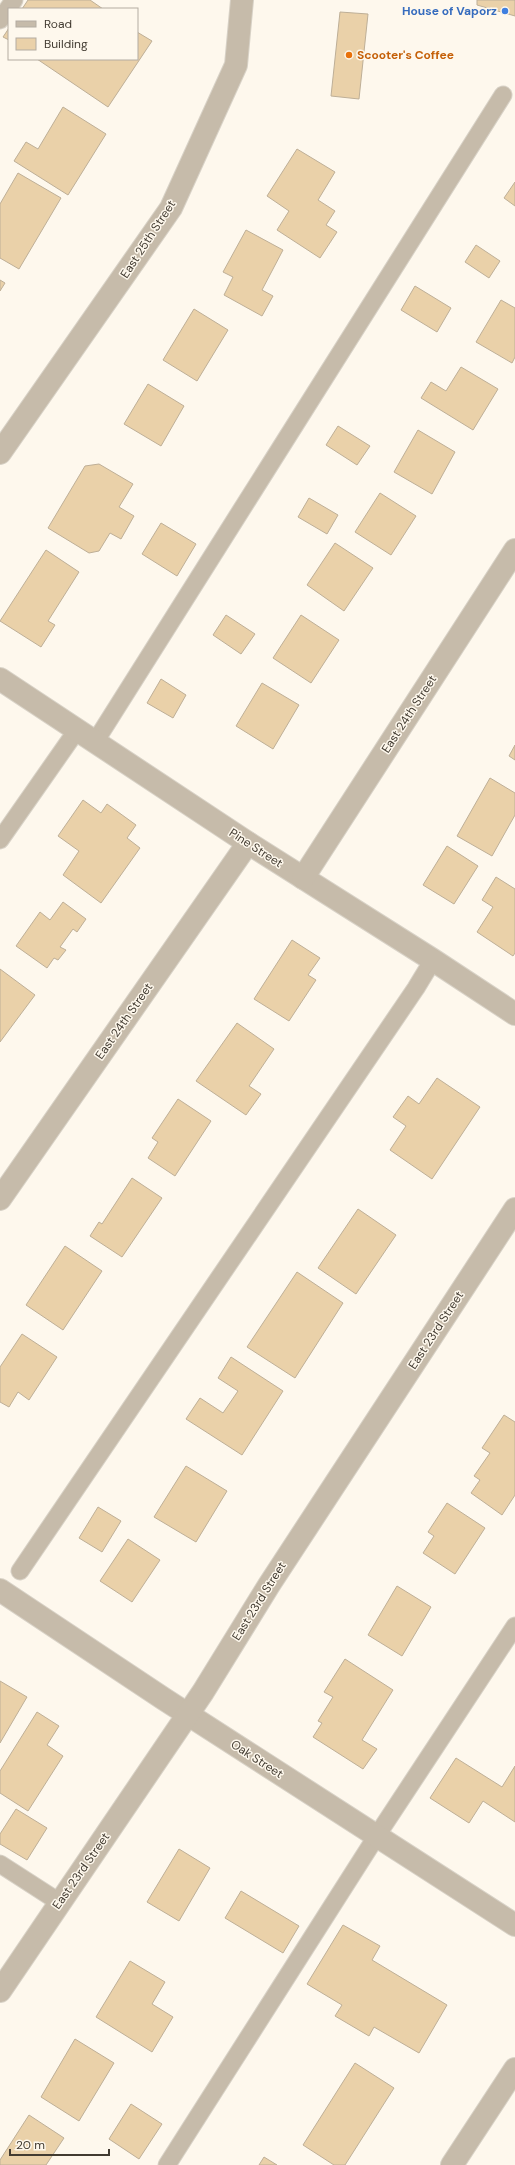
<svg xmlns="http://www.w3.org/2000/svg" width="515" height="2165" font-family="'DM Sans',sans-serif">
  <rect width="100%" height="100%" fill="#fef8ed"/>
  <g fill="#ead1a9" stroke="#beaf97">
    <path d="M28,0H90L103,9H22Z"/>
    <path d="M477,0H515V16L477,5Z"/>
    <path d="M340,12L368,14L359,99L331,96Z"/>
    <path d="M9,28V40L3,37Z"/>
    <path d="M137,32L152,41L108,107L37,59H137Z"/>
    <path d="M63,107L106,134L68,195L14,161L26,142L38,149Z"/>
    <path d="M297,149L335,172L318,200L335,211L326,225L337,232L320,258L277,230L289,211L267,196Z"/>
    <path d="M18,173L61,198L19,269L0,258V204Z"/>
    <path d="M515,182V206L504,198Z"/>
    <path d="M246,230L283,250L262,290L273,296L262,316L224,295L233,277L223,272Z"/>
    <path d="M476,245L500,261L489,278L465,262Z"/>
    <path d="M0,280L5,283L0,291Z"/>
    <path d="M415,286L451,308L437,332L401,310Z"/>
    <path d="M501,300L515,308V357L512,363L476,342Z"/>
    <path d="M194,309L228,330L197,381L163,360Z"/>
    <path d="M461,367L498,389L473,430L421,398L431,382L446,391Z"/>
    <path d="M148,384L184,406L161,446L124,424Z"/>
    <path d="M338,426L370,446L357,465L326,445Z"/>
    <path d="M418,430L455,452L432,494L394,472Z"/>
    <path d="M99,464L133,484L119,507L134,516L121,539L110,533L99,551L89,553L48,528L85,466Z"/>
    <path d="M380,493L416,516L391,555L355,532Z"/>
    <path d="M309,498L338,515L327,534L298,517Z"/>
    <path d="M161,523L196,544L177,576L142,554Z"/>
    <path d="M335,543L373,568L344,611L307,585Z"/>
    <path d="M46,550L79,572L48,621L55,625L41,647L0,621Z"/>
    <path d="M226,615L255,634L241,654L213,635Z"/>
    <path d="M301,615L339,640L311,683L273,658Z"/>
    <path d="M161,679L186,695L173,718L147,703Z"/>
    <path d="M262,683L299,705L273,749L236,726Z"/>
    <path d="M515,745V760L509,756Z"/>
    <path d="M490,778L515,793V815L492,856L457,836Z"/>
    <path d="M83,800L101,813L107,804L136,825L127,838L140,848L101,903L63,875L79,851L58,836Z"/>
    <path d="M447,846L478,866L454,904L423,885Z"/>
    <path d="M496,877L515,889V953L513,956L477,932L493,907L482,900Z"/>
    <path d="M63,902L86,919L77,932L73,929L60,947L66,950L58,960L54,958L47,968L16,946L40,912L50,920Z"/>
    <path d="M292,940L320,958L308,975L316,980L289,1021L254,999Z"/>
    <path d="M0,969L35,995L0,1042Z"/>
    <path d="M237,1023L274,1049L249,1086L261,1094L246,1115L196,1081Z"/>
    <path d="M437,1078L480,1107L432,1179L390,1150L406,1126L393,1117L408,1096L419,1104Z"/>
    <path d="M178,1099L211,1121L175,1176L148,1158L158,1142L152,1138Z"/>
    <path d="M132,1178L162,1198L122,1257L90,1236L99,1222L102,1224Z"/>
    <path d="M358,1209L396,1235L356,1294L318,1268Z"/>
    <path d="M65,1246L102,1271L63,1330L26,1305Z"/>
    <path d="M297,1272L343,1303L295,1378L247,1347Z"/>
    <path d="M22,1334L57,1357L29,1400L18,1392L9,1407L0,1402V1367Z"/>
    <path d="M231,1357L283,1391L242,1455L186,1419L200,1398L223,1413L238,1391L218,1378Z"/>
    <path d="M504,1415L515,1422V1495L502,1515L471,1493L480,1480L474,1476L490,1453L482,1448Z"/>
    <path d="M186,1466L227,1491L196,1542L154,1517Z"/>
    <path d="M447,1503L485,1528L455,1574L423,1553L434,1536L428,1532Z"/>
    <path d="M98,1507L121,1521L102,1552L79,1538Z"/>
    <path d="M128,1539L160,1560L132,1602L100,1581Z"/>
    <path d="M397,1586L431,1607L402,1656L368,1635Z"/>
    <path d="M345,1659L393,1690L362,1740L377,1749L363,1769L313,1737L322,1723L318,1721L333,1697L324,1692Z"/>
    <path d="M0,1681L27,1697L0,1743Z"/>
    <path d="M37,1712L59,1726L47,1745L63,1756L28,1811L0,1793V1771Z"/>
    <path d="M456,1758L502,1787L515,1766V1822L483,1801L469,1823L430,1798Z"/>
    <path d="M16,1809L47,1828L27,1860L0,1844V1834Z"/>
    <path d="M179,1849L210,1868L179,1921L147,1902Z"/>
    <path d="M241,1891L299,1926L283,1953L225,1918Z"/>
    <path d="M343,1925L380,1946L372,1960L447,2005L419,2053L374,2027L369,2036L335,2016L342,2005L307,1984Z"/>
    <path d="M130,1961L165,1982L152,2004L173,2017L152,2052L96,2017Z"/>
    <path d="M75,2039L114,2063L79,2121L41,2097Z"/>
    <path d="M355,2063L394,2088L345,2165H334L303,2145Z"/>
    <path d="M131,2104L162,2124L139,2159L109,2139Z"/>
    <path d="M29,2115L64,2138L46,2165H0V2160Z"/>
    <path d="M264,2157L277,2165H259Z"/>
  </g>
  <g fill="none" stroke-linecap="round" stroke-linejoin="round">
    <g stroke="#d8d2c7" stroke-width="19">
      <g id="service">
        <path d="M0,20L14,0"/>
        <path d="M95,742L503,95"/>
        <path d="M0,840L77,730"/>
        <path d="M20,1571L416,988L433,960"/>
        <path d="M0,1864L59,1902"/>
        <path d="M167,2165L376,1837L515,1626"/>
      </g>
    </g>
    <g stroke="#d8d2c7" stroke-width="24">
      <g id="minor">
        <path d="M0,453L171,208L236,65L242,0"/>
        <path d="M0,679L248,843L433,960L515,1014"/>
        <path d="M303,878L515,550"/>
        <path d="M0,1199L248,843"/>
        <path d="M0,1590L164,1699L515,1925"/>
        <path d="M0,1991L203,1692L269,1585L515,1209"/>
        <path d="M452,2165L515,2069"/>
      </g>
    </g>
    <use href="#service" stroke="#c6bbaa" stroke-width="17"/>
    <use href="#minor" stroke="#c6bbaa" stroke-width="22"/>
  </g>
  <circle fill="#3f7fe0" stroke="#fef8ed" stroke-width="1.5" cx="505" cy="11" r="4"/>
  <circle fill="#e8710a" stroke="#fef8ed" stroke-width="1.5" cx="349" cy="55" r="4"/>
  <g text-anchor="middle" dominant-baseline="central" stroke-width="3" stroke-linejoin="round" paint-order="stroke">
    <g font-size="12" font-weight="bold" fill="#366cbe" stroke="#fef8ed" text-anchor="end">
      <text x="497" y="11">House of Vaporz</text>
    </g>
    <g font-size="12" font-weight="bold" fill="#c56008" stroke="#fef8ed" text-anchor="start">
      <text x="357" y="55">Scooter's Coffee</text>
    </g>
    <g font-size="12" fill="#423b31" stroke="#fef8ed">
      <text transform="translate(148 239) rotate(-57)">East 25th Street</text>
      <text transform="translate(409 714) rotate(-57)">East 24th Street</text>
      <text transform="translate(256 848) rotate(33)">Pine Street</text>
      <text transform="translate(124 1021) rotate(-55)">East 24th Street</text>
      <text transform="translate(436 1330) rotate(-57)">East 23rd Street</text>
      <text transform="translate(259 1601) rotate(-58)">East 23rd Street</text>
      <text transform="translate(257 1759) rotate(33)">Oak Street</text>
      <text transform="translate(81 1871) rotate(-55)">East 23rd Street</text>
    </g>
  </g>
  <rect x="8" y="8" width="130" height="52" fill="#fef8ed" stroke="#b3aca2"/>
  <rect x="16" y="21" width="20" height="6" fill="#c6bbaa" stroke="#b3aca2"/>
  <text x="44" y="28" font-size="12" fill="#423b31">Road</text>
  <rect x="16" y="38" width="20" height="12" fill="#ead1a9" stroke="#b3aca2"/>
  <text x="44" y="48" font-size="12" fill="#423b31">Building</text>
  <path d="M10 2149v6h99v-6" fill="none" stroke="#423b31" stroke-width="2"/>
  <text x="16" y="2149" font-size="12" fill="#423b31" stroke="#fef8ed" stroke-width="3" paint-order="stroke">20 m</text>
</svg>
